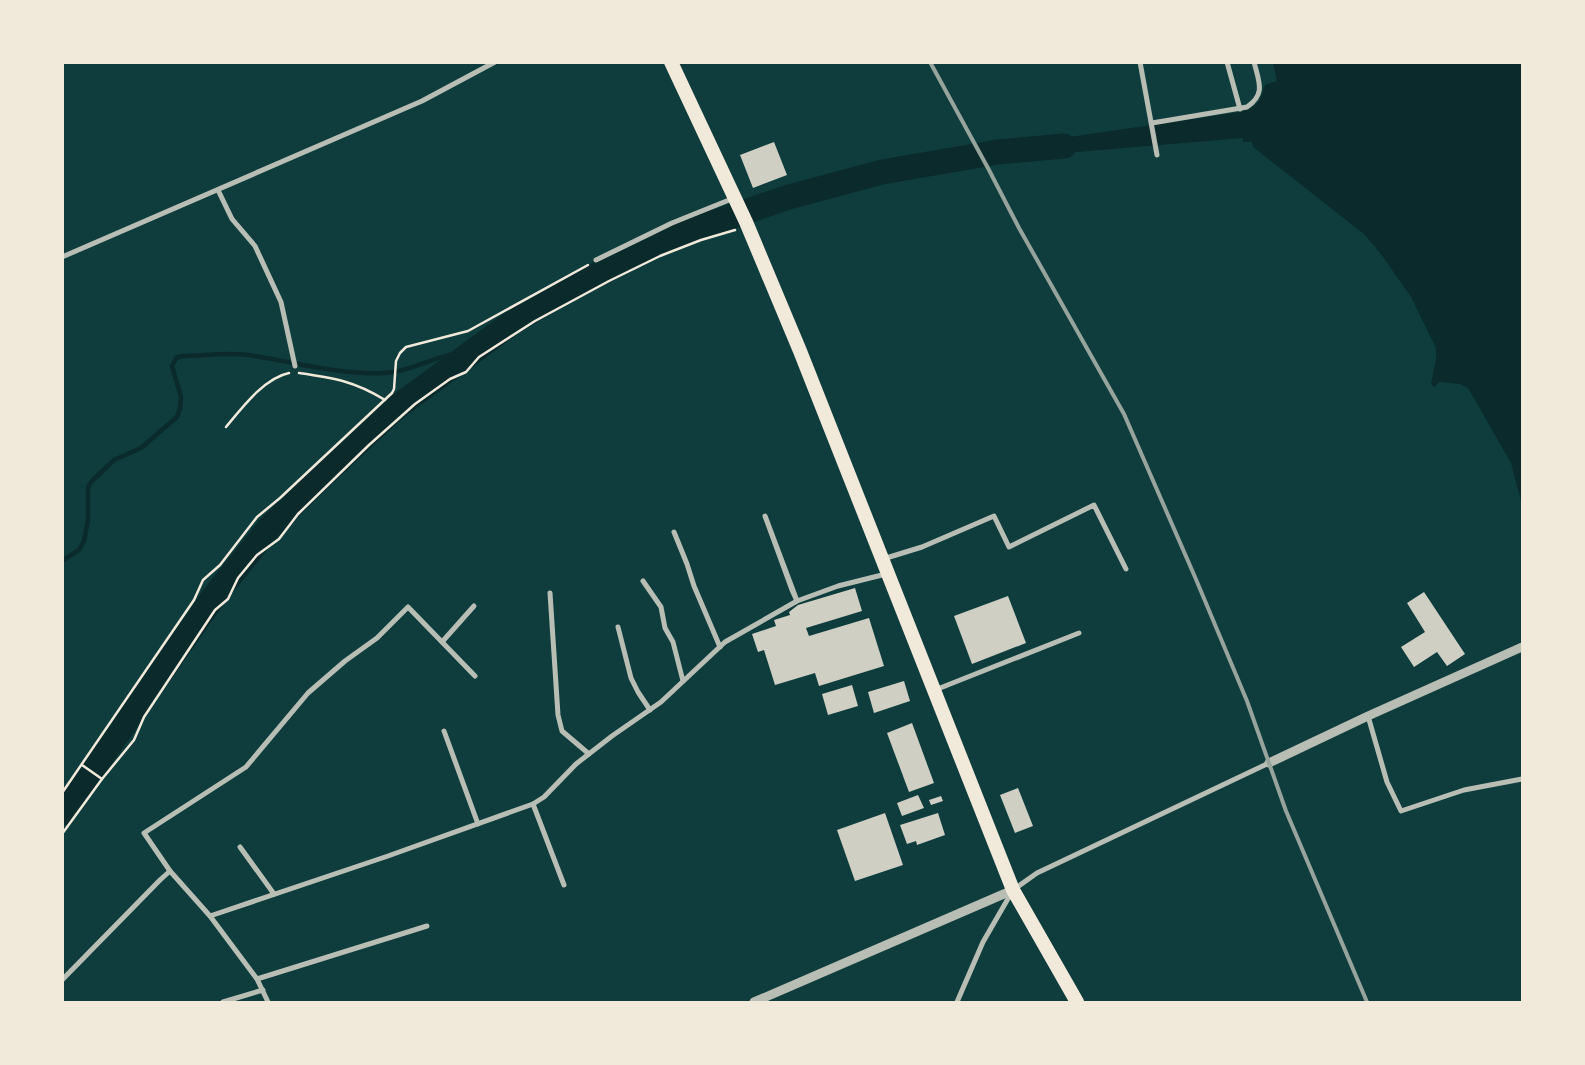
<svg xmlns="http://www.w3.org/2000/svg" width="1585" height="1065" font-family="Literata,serif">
  <rect width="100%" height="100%" fill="#0f3d3e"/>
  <path fill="#0a2a2b" d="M1273,63H1522V505L1511,463L1468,388L1460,384L1440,382L1434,387L1431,384L1436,359V348L1411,297L1381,254L1364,234L1253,147L1252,142H1243V138L1065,153L1063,138L1240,112C1258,107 1260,102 1265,85L1277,81Z"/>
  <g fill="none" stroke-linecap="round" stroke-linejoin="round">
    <path stroke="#0a2a2b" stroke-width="4.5" d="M62,561L79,550L84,541L88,520V491L89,485L93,480L114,460L141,448L177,417L180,408L181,397L172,366L176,358L182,356C203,356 226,352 247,355C292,361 337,375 383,373C413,372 440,352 471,352"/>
    <path stroke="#0a2a2b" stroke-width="25" d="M62,813L215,595L268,529L321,477L393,410L513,322L560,294L656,244L715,222L789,197L882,172L998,152L1064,146"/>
  </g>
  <g fill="#cfcfc3">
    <path d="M774,142L787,175L753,188L740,155Z"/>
    <path d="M855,588L862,611L806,628L809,636L869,618L884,666L819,686L815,673L775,685L764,650L758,652L752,634L776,626L774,620L790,615L789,612L798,605Z"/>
    <path d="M1424,592L1465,654L1447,666L1437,652L1414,667L1401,647L1425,632L1407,603Z"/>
    <path d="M1008,596L1026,643L972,664L954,616Z"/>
    <path d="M904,681L910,701L874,713L868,692Z"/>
    <path d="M852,685L858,706L828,715L822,694Z"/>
    <path d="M912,723L934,783L909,792L887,733Z"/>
    <path d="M1018,788L1033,826L1015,833L1000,795Z"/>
    <path d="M918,795L924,808L902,816L897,803Z"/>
    <path d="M941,796L943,801L931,805L929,800Z"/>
    <path d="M885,813L903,865L855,881L837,830Z"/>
    <path d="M938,813L945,835L917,845L916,841L907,844L900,825Z"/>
  </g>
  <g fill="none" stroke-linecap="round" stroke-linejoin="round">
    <g stroke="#f1e9da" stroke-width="2.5">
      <path d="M299,373C334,378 354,381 385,400"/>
      <path d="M226,427C241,409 264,378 289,373"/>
      <path d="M82,765L102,779"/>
      <path d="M62,793L194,600L203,580L220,565L257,517L280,498L392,393L394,389L396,361L400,353L406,347L468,331L588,265"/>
      <path d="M62,834L102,779L134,740L144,717L215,610L228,599L238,578L257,555L279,539L298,514L369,445L415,404L450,379L466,372L479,357L535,321L609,281L660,256L701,240L735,230"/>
    </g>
    <g stroke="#b8beb3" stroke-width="5">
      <path d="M1140,62L1157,155"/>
      <path d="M1227,62L1240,109"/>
      <path d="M1152,123L1247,107C1266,94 1259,82 1254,62"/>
      <path d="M218,190L232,219L255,246L281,302L295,366"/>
      <path d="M62,257L422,101L495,62"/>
      <path d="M596,260L672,223L734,198"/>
      <path d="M765,516L797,601L792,590Z"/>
      <path d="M674,532L687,564L694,586L720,647"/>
      <path d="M883,559L922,547L994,516L1009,547L1094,505L1126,569"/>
      <path d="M643,581L661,607L665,628L673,642L683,681"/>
      <path d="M550,593L558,715L562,731L589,754"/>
      <path d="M618,627L631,678L638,692L650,710"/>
      <path d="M442,642L474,606"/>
      <path d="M935,690L1079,633"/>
      <path d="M1368,716L1387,782L1401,811L1464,790L1522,779"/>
      <path d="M444,731L478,824"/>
      <path d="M533,804L564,885"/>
      <path d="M240,847L274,894"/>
      <path d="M210,916L388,856L533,804L544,797L576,764L612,736L661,702L725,642L797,601L838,586L886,574"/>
      <path d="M257,979L427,926"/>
      <path d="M62,980L160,880L170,871"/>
      <path d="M223,1002L263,990"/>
      <path d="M268,1002L257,979L210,916L170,871L144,833L246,767L308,693L345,661L377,638L408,607L475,676"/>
      <path d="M957,1002L983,942L1013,890L1037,873L1269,763"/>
    </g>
    <g stroke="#b8beb3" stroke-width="9">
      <path d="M1269,763L1368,716L1522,647"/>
      <path d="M754,1002L1013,890"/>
    </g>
    <path stroke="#f1e9da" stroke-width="14" d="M671,62L746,222L800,351L1013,890L1077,1002"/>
    <path stroke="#97a49c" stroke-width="4" d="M930,62L989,170L1019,228L1124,414L1195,577L1247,701L1286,811L1367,1002"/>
  </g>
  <rect width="1585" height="1065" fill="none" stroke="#f1e9da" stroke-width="128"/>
</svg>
